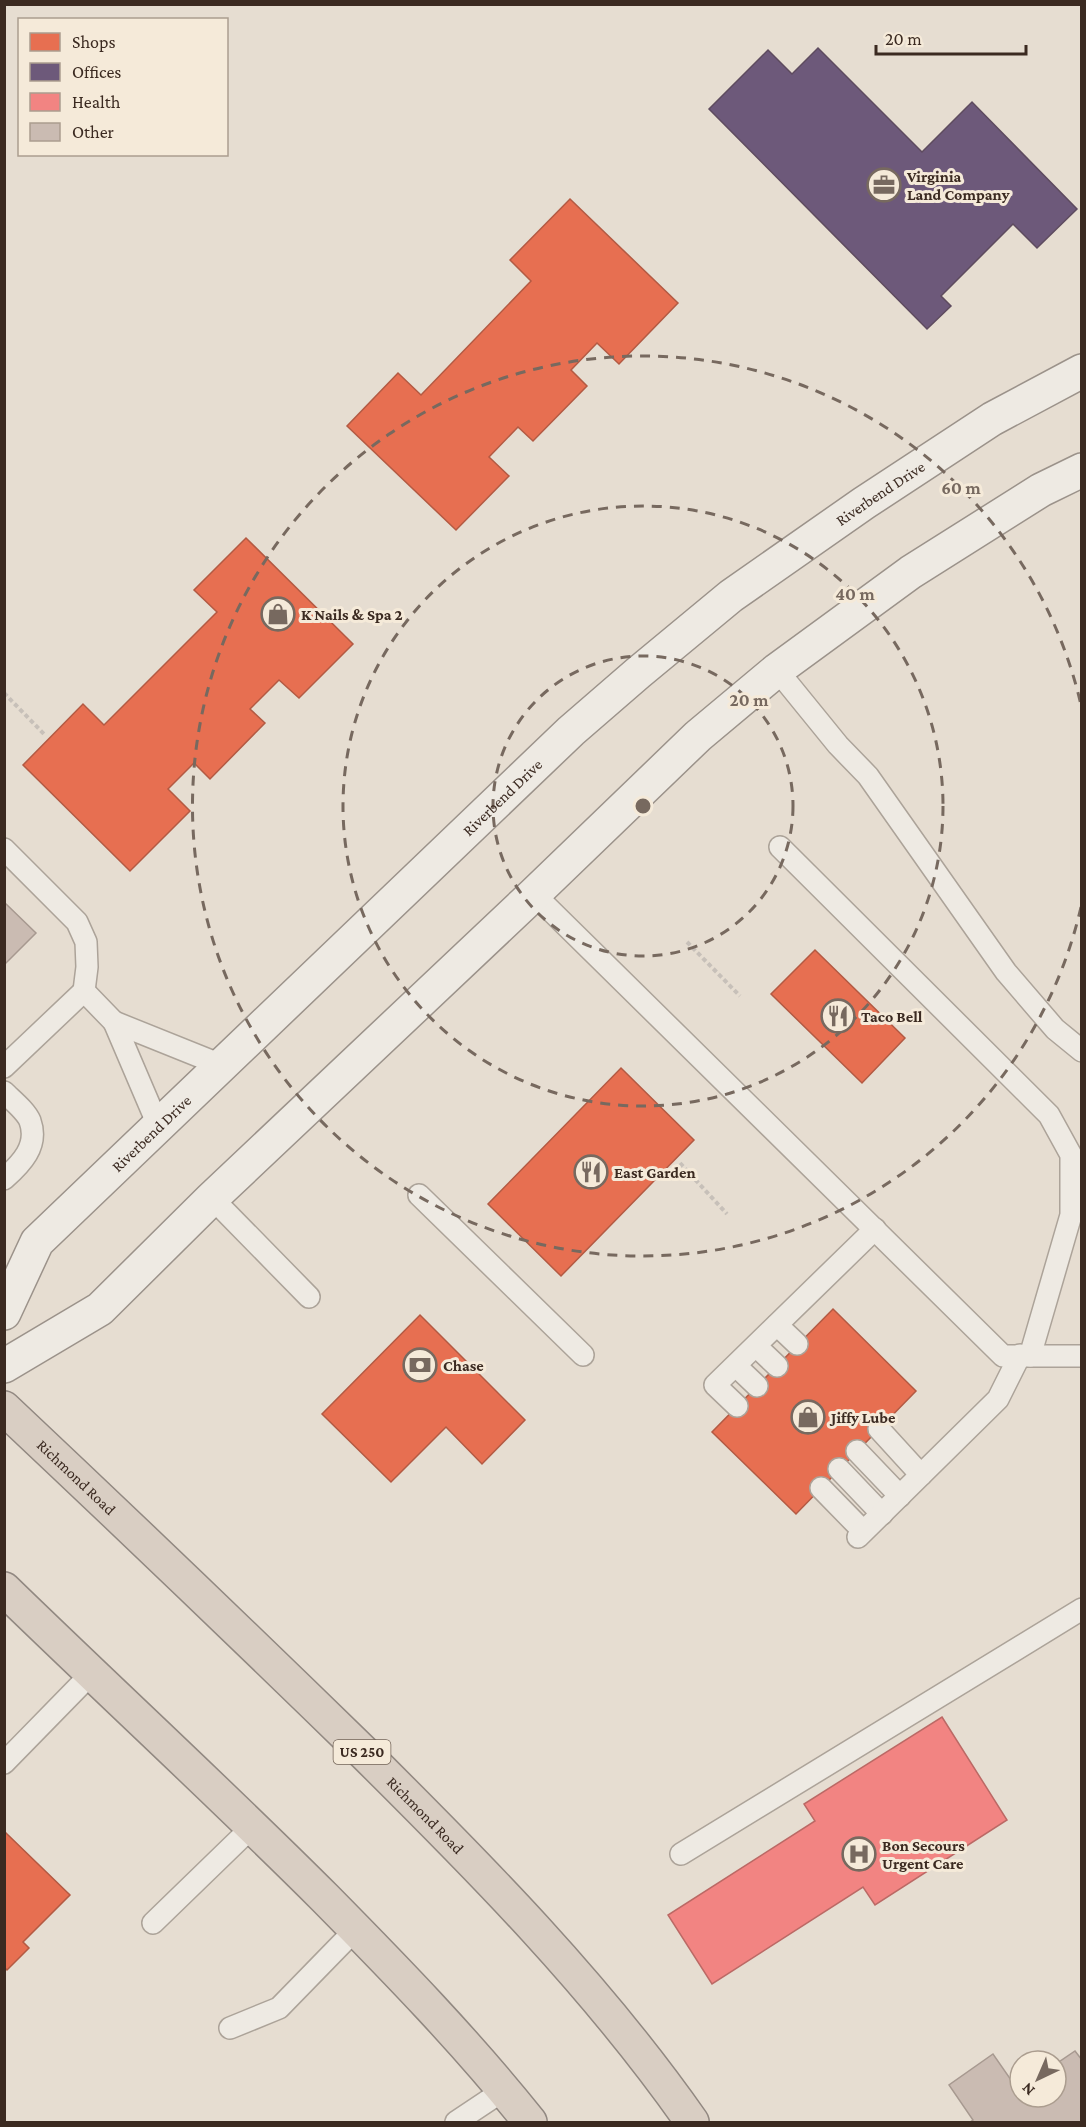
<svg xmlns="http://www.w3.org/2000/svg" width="1086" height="2127" font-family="'Crimson Pro',serif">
  <rect width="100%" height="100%" fill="#e6ddd1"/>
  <g fill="#e76f51" stroke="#b35a43" stroke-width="1.5">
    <path d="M570,199L678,303L619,364L597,343L571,370L587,386L533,441L518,427L489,457L509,476L456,530L347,426L398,373L421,395L531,281L510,260Z"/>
    <path d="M246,538L353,644L299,698L279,680L250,709L265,723L210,779L194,763L168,789L190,811L130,871L23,765L83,704L104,725L217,612L194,590Z"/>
    <path d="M815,950L905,1038L862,1083L771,994Z"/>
    <path d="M621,1068L694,1140L561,1276L488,1204Z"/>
    <path d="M833,1309L916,1391L796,1514L712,1432Z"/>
    <path d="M420,1315L525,1420L482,1464L446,1427L391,1482L322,1414Z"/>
    <path d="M6,1833L70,1895L23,1942L29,1948L7,1970L4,1967V1834Z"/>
  </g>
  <path fill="#6d597a" stroke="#5e4b5f" stroke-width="1.5" d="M818,48L922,152L972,102L1077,209L1037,248L1013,224L941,296L951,306L927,329L709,109L768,50L792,74Z"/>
  <path fill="#f28482" stroke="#bb6965" stroke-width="1.5" d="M942,1717L1007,1820L875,1905L863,1887L712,1984L668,1915L815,1821L804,1804Z"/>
  <g fill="#cabbb2" stroke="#a79990" stroke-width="1.5">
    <path d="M4,902L36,933L4,965Z"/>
    <path d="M1075,2051L1082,2060V2122H970L973,2120L949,2085L993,2054L1018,2090L1020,2089V2097H1056V2064Z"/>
  </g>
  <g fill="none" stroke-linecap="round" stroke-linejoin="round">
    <g stroke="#aca399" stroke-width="24">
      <g id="lane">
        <path d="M777,670L838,745L868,776L1006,972L1055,1029L1082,1051"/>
        <path d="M780,847L1049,1115L1071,1155V1215L1030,1356"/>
        <path d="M4,849L77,922L86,942L87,967L84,991"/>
        <path d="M534,894L1003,1356H1082"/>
        <path d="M4,1067L84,991L114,1022"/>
        <path d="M4,1092C12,1100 26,1111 30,1121C39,1146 21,1164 4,1179"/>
        <path d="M158,1125L114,1022L221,1065"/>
        <path d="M419,1195L583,1355"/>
        <path d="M212,1198L309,1297"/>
        <path d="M777,1325L797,1344"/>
        <path d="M756,1346L777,1366"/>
        <path d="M736,1366L757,1386"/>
        <path d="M737,1406L715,1385L875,1229"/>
        <path d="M879,1429L921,1475"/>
        <path d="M857,1451L900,1496"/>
        <path d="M839,1469L882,1514"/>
        <path d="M821,1488L863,1531"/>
        <path d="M858,1537L998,1399L1020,1355"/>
        <path d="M4,1763L91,1674"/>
        <path d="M681,1854L1082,1609"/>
        <path d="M153,1923L253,1826"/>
        <path d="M230,2028L279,2008L356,1929"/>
        <path d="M456,2122L504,2090"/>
      </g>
    </g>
    <g stroke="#9b928a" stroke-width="36">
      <g id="secondary">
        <path id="s1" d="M4,1313L37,1242L571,731L638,673L731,596L864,503L992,419L1082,371"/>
        <path d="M4,1366L100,1309L212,1198L534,894L698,736L777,670L911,572L1041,490L1082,470"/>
      </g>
    </g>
    <g stroke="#918881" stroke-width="36">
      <g id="highway">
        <path id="s2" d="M4,1408C124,1521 243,1635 361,1750C479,1867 597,1986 692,2122"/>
        <path d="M4,1589C111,1693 220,1793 325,1898C396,1970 467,2043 530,2122"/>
      </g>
    </g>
    <g stroke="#c7c0b9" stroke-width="4" stroke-dasharray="4.5 3" stroke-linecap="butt">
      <path d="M4,693L44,734"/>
      <path d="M687,942L740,996"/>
      <path d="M680,1163L727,1214"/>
    </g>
    <use href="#lane" stroke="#eeeae3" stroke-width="21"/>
    <use href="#secondary" stroke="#eeeae3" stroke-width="33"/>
    <use href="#highway" stroke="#d9cec3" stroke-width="33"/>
  </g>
  <g fill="none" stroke="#77695f" stroke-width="3" stroke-dasharray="10 8">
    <circle cx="643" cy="806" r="150"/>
    <circle cx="643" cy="806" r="300"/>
    <path d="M1081 907A450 450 0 1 1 1081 705"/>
  </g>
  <defs>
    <g id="office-ring" transform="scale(1.725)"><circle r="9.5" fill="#f5ead9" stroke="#77695f" stroke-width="1.5"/><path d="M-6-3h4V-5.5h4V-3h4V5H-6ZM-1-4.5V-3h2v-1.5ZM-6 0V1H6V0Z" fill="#77695f"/></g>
    <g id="shop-ring" transform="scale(1.725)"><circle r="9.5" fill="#f5ead9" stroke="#77695f" stroke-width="1.5"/><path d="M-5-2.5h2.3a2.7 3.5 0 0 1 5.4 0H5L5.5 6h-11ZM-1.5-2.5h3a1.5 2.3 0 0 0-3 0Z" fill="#77695f"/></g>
    <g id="restaurant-ring" transform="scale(1.725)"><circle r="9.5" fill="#f5ead9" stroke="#77695f" stroke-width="1.5"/><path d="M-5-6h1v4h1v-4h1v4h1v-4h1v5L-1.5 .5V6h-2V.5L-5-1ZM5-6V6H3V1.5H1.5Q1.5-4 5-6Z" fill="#77695f"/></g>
    <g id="bank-ring" transform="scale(1.725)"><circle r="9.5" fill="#f5ead9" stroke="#77695f" stroke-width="1.5"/><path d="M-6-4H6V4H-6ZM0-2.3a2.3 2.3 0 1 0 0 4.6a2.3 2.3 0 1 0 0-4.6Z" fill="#77695f"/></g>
    <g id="hospital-ring" transform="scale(1.725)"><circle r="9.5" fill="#f5ead9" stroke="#77695f" stroke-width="1.5"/><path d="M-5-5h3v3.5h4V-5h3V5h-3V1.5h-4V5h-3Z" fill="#77695f"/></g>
  </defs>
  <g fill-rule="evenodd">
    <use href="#office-ring" x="884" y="185"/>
    <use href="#shop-ring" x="278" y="614"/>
    <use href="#restaurant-ring" x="838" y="1016"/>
    <use href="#restaurant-ring" x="591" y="1172"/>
    <use href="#bank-ring" x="420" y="1365"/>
    <use href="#shop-ring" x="808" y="1417"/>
    <use href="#hospital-ring" x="859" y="1854"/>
  </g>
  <g text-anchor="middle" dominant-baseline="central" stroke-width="6" stroke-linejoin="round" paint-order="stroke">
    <rect fill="#f5ead9" stroke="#736458" stroke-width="1.5" x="333.5" y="1740" width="57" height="24" rx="4.5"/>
    <g font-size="15" font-weight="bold" fill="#3b2a21">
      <text x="362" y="1752">US 250</text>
    </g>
    <g font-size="16" font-weight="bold" fill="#3b2a21" stroke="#f5ead9" text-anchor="start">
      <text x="907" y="176">Virginia<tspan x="907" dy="18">Land Company</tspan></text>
      <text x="301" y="614">K Nails &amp; Spa 2</text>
      <text x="861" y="1016">Taco Bell</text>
      <text x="614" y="1172">East Garden</text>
      <text x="443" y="1365">Chase</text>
      <text x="831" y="1417">Jiffy Lube</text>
      <text x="882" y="1845">Bon Secours<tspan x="882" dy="18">Urgent Care</tspan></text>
    </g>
    <g font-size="16" fill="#3b2a21" stroke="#f5ead9">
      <text stroke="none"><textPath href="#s1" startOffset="1208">Riverbend Drive</textPath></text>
      <text stroke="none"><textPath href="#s1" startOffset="722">Riverbend Drive</textPath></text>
      <text stroke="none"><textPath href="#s1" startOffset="236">Riverbend Drive</textPath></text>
      <text stroke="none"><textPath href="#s2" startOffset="100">Richmond Road</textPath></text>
      <text stroke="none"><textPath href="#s2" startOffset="586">Richmond Road</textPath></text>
    </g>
  </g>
  <circle cx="643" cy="806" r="9" fill="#77695f" stroke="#f5ead9" stroke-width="3"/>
  <g font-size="18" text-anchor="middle" font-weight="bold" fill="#77695f" stroke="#f5ead9" stroke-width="6" stroke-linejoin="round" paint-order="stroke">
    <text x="961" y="494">60 m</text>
    <text x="855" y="600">40 m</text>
    <text x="749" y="706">20 m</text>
  </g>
  <rect width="1086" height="2127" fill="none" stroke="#3b2a21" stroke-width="12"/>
  <rect x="18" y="18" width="210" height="138" fill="#f5ead9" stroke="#ab9d8f" stroke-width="1.5"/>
  <rect x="30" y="33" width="30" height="18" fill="#e76f51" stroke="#ab9d8f" stroke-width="1.5"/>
  <text x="72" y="48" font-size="18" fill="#3b2a21">Shops</text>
  <rect x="30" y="63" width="30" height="18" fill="#6d597a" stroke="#ab9d8f" stroke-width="1.5"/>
  <text x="72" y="78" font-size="18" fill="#3b2a21">Offices</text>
  <rect x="30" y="93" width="30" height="18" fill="#f28482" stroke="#ab9d8f" stroke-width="1.5"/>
  <text x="72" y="108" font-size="18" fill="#3b2a21">Health</text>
  <rect x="30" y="123" width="30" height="18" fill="#cabbb2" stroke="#ab9d8f" stroke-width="1.5"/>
  <text x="72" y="138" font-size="18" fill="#3b2a21">Other</text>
  <g transform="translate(1038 2079) rotate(224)"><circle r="28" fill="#f5ead9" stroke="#ab9d8f" stroke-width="1.5"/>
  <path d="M0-4.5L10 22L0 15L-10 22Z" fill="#77695f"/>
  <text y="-9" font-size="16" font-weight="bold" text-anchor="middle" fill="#3b2a21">N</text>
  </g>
  <path d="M876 45v9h150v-9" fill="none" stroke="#3b2a21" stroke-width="3"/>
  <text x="885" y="45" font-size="18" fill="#3b2a21" stroke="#f5ead9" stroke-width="4.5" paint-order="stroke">20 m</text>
</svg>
